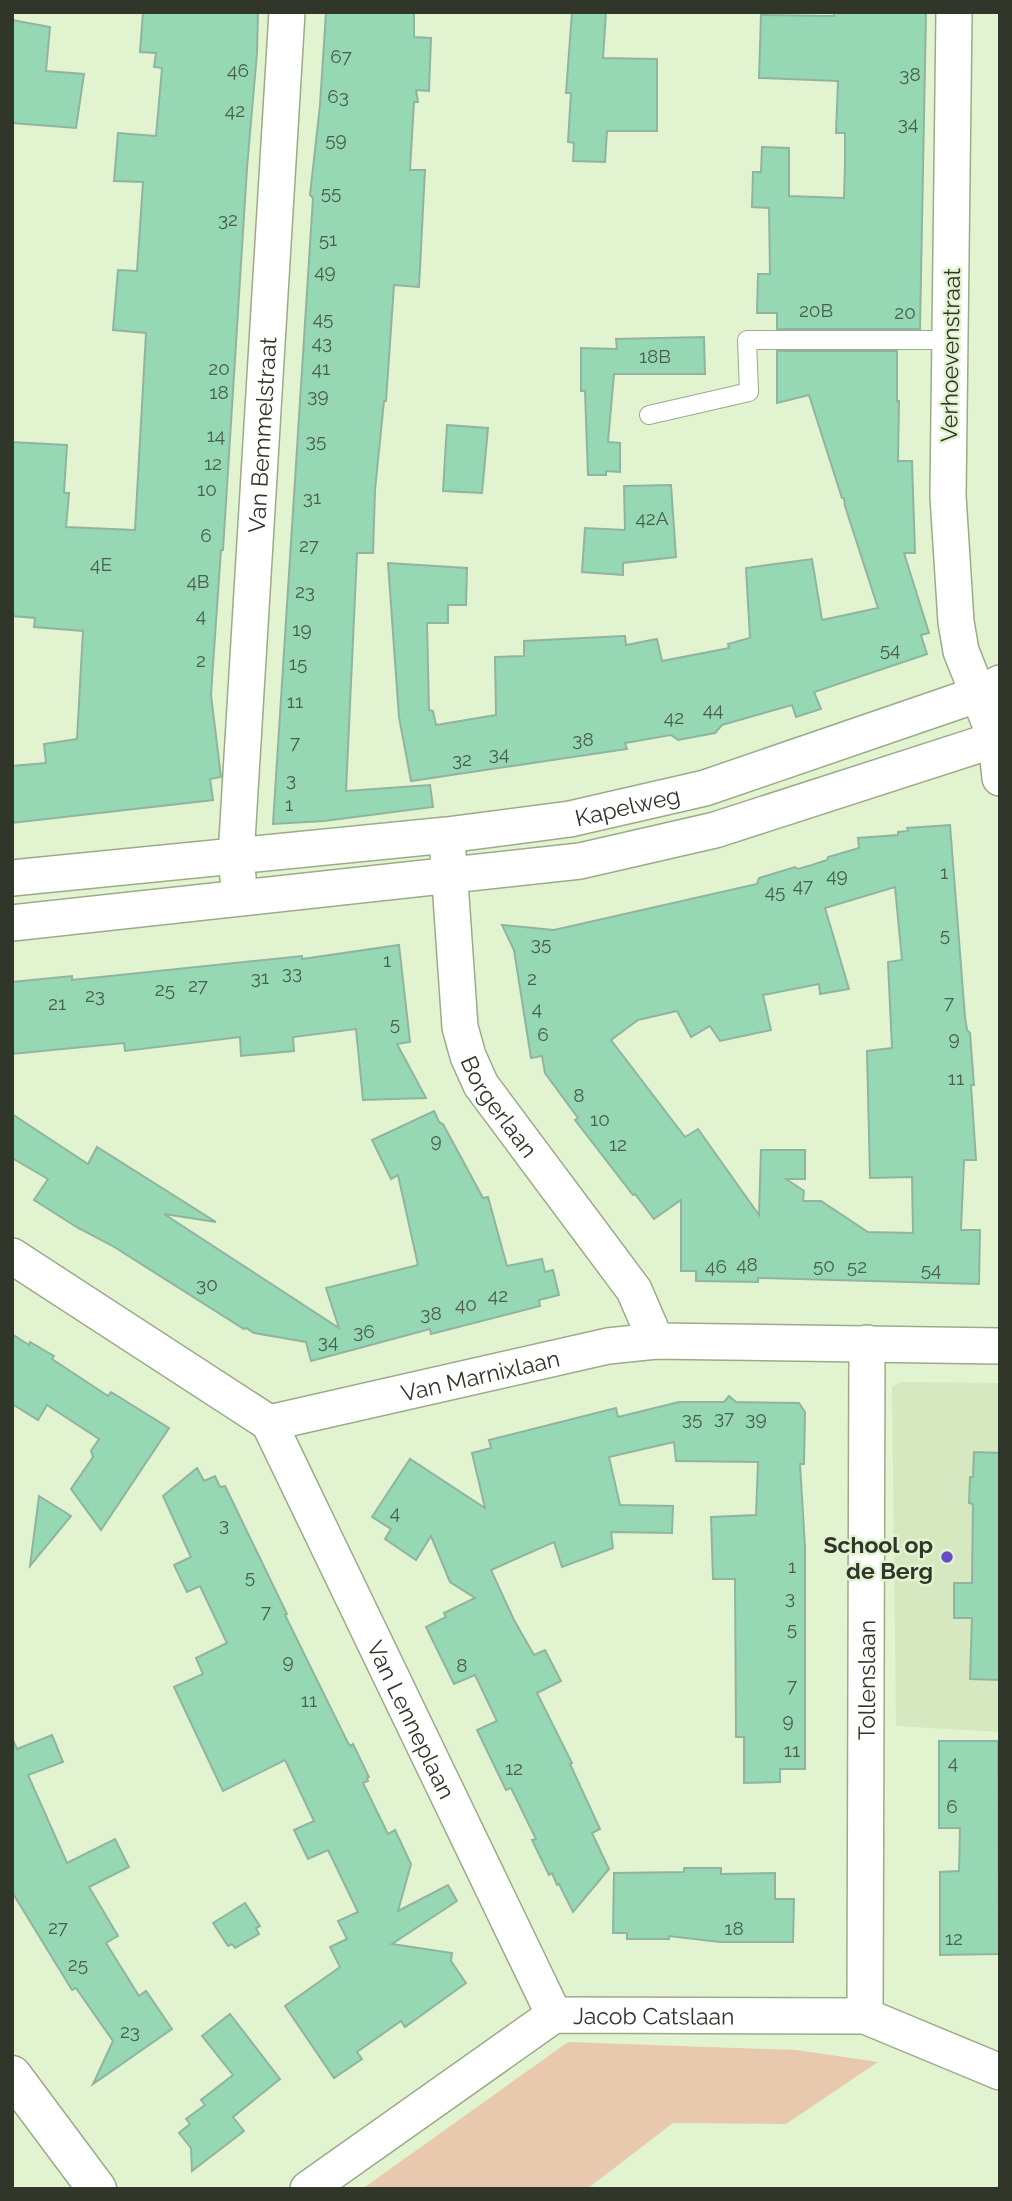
<svg xmlns="http://www.w3.org/2000/svg" width="1012" height="2201" font-family="Raleway,sans-serif">
  <rect width="100%" height="100%" fill="#e2f3d0"/>
  <path fill="#d5e8bf" d="M900,1382L1000,1383V1732L896,1726L892,1387Z"/>
  <path fill="#e8c9ad" d="M568,2042L796,2050L878,2062L786,2124L673,2123L587,2189H362Z"/>
  <g fill="#96d7b4" stroke="#90b4a0" stroke-width="2" fill-rule="evenodd">
    <path d="M143,12H258L257,53L247,168L223,550H221L212,679L211,695L221,777L210,779L213,800L12,823V766L46,763L44,744L77,739L83,631L34,627L35,618L12,616V442L67,445L64,493H69L66,527L135,530L146,333L113,330L118,270L137,271L143,182L114,181L118,133L156,136L162,68L154,67L156,53L140,52Z"/>
    <path d="M326,12H414V37L431,38L429,91L416,90L418,102H414L410,170H425L419,287L394,285L386,401H384L375,490L373,553H357L346,791L430,785L433,807L324,821L273,824L313,198L310,195L320,105Z"/>
    <path d="M572,12H606L603,58L657,59V131H607L605,162L573,161L574,143L568,142L571,93H566Z"/>
    <path d="M834,12H926L920,329H777V313H757L758,274H770L769,208L752,207L753,172H761L762,147L789,148V196L844,198L845,163V133H836L838,81L759,78L761,15L834,16Z"/>
    <path d="M12,20L50,27L46,71L84,74L76,128L12,123Z"/>
    <path d="M704,337L705,374H614L608,442L620,443V472L606,471V475H588L585,391H581V348L617,349L616,339Z"/>
    <path d="M777,351H897V401H899L898,461H912L913,491L915,553H904L929,633L921,635L927,654L814,692L821,709L796,717L792,705L722,725L715,733L678,740L671,735L625,743L627,749L411,781L399,717L388,563L467,568L466,605H448V623H427L429,710L433,711L436,725L496,715L495,657L524,656V641L623,636H625L626,645L657,639L662,661L729,648L728,644L750,638L746,568L812,559L822,620L878,608L845,506L844,498H842L809,395L777,403Z"/>
    <path d="M447,425L488,428L482,493L443,491Z"/>
    <path d="M671,485L676,557L623,563V575L582,572L585,528L625,530L624,486Z"/>
    <path d="M950,825L965,1017L967,1030L970,1033L974,1085H971L976,1160H964L961,1230H980L979,1284L758,1278V1282L696,1281V1271H681V1200L654,1219L635,1194L633,1195L575,1120L578,1118L545,1073L542,1056L531,1058L514,950L502,925L554,930L757,884L759,878L795,867L798,869L812,865L827,860L828,857L859,848L858,838L898,835V832L908,831L907,828ZM895,887L902,960L888,962L892,1048L867,1051L870,1178L912,1177L913,1233L868,1232L821,1201H803L804,1191L786,1179H805V1150H761L759,1215L698,1129L685,1137L611,1040L638,1020L677,1011L691,1037L710,1026L720,1041L771,1030L763,995L819,984L820,994L849,989L825,908Z"/>
    <path d="M399,945L410,1042L397,1044L426,1098L363,1100L356,1029L293,1037L294,1051L241,1056L240,1037L125,1051L124,1043L12,1054V982L72,976V980L302,956V959Z"/>
    <path d="M434,1111L439,1122L443,1124L483,1198L488,1197L507,1266L542,1259L545,1272L553,1270L559,1295L539,1300L540,1306L431,1334L430,1329L311,1361L306,1342L254,1333L246,1328L244,1329L111,1245L78,1228L34,1200L48,1179L12,1158V1114L88,1164L97,1147L216,1222L164,1214L339,1328L326,1288L418,1265L398,1175L391,1179L372,1140Z"/>
    <path d="M12,1334L29,1345L30,1342L54,1356L52,1359L108,1396L111,1392L169,1428L101,1530L71,1489L93,1457L91,1451L99,1439L47,1405L38,1420L12,1404Z"/>
    <path d="M729,1396L736,1402L799,1403L805,1412L804,1464H800L805,1547V1769H780V1782L744,1783V1737H736L735,1579H713L711,1517L756,1515L758,1462L676,1461L674,1442L609,1457L620,1505L673,1506L672,1533L611,1532L613,1548L562,1567L554,1542L491,1570L514,1620L534,1655L545,1650L561,1681L537,1693L572,1763L570,1764L600,1829L592,1833L609,1869L573,1912L559,1884L557,1885L552,1873L549,1875L532,1840L536,1839L511,1788L506,1790L477,1730L497,1721L475,1675L454,1684L426,1627L446,1617L444,1613L475,1598L450,1582L431,1536L416,1560L385,1539L391,1529L372,1517L410,1459L485,1508L472,1453L491,1448L489,1440L616,1408L618,1417L679,1402H724Z"/>
    <path d="M974,1452L1000,1453V1680L970,1679L972,1618H954V1583H972L973,1504L969,1503L970,1477H973Z"/>
    <path d="M197,1468L204,1481L215,1476L220,1487L225,1486L287,1614L285,1615L314,1674L348,1743L351,1746L353,1744L369,1777L367,1778L368,1781L363,1783L388,1834L395,1830L411,1864L398,1911L448,1885L457,1901L392,1944L452,1953L451,1961L466,1983L405,2027L401,2021L357,2052L362,2059L334,2078L285,2006L340,1967L330,1947L347,1939L338,1921L358,1912L328,1850L308,1859L294,1830L314,1821L285,1760L223,1791L174,1687L203,1674L196,1658L227,1643L200,1586L187,1592L174,1565L191,1557L163,1496Z"/>
    <path d="M39,1496L71,1516L30,1566Z"/>
    <path d="M52,1735L63,1762L28,1775L67,1863L115,1839L129,1867L89,1887L118,1936L106,1943L139,1996L146,1991L172,2029L93,2084L113,2041L76,1988L72,1990L12,1892V1738L17,1749Z"/>
    <path d="M939,1741H998L999,1954L940,1955V1872L959,1871L960,1828H939Z"/>
    <path d="M684,1868H721V1874L775,1873V1899H794L793,1942H720L669,1936V1939H627V1933H613L614,1873L684,1872Z"/>
    <path d="M245,1903L260,1926L256,1928L259,1934L235,1948L232,1944L228,1946L213,1923Z"/>
    <path d="M230,2014L280,2079L233,2117L244,2131L192,2171L191,2148L179,2133L190,2124L186,2119L205,2105L201,2100L233,2075L202,2036Z"/>
  </g>
  <g fill="none" stroke-linecap="round" stroke-linejoin="round">
    <g stroke="#9bab8a" stroke-width="20">
      <path id="service" d="M649,415L749,392L747,340H950"/>
    </g>
    <g stroke="#9bab8a" stroke-width="38">
      <g id="minor">
        <path d="M954,12L948,496L956,622L961,651L996,739L1000,778"/>
        <path id="s1" d="M448,853L460,1027L468,1056L481,1085L634,1290L656,1341"/>
        <path id="s2" d="M12,878L447,835L570,819L705,788L979,694L1000,683"/>
        <path id="s3" d="M238,878L236,857L287,12"/>
        <path d="M12,923L580,861L715,830L1000,738"/>
        <path id="s4" d="M12,1256L269,1423L608,1346L656,1341L1000,1346"/>
        <path id="s5" d="M269,1423L554,2015"/>
        <path id="s6" d="M865,2016L867,1343"/>
        <path id="s7" d="M308,2189L554,2015L865,2016L1000,2072"/>
      </g>
    </g>
    <g stroke="#9bab8a" stroke-width="41">
      <path id="tertiary" d="M12,2075L97,2189"/>
    </g>
    <use href="#service" stroke="#fff" stroke-width="18"/>
    <use href="#minor" stroke="#fff" stroke-width="35"/>
    <use href="#tertiary" stroke="#fff" stroke-width="38"/>
  </g>
  <circle fill="#674cc5" stroke="#e2f3d0" stroke-width="2.5" cx="947" cy="1557" r="7"/>
  <g text-anchor="middle" dominant-baseline="central" stroke-width="5" stroke-linejoin="round" paint-order="stroke">
    <g font-size="19" fill="#4a5e4c">
      <text x="341" y="56">67</text>
      <text x="238" y="70">46</text>
      <text x="910" y="74">38</text>
      <text x="338" y="96">63</text>
      <text x="235" y="110">42</text>
      <text x="908" y="123">34</text>
      <text x="336" y="139">59</text>
      <text x="331" y="192">55</text>
      <text x="228" y="219">32</text>
      <text x="328" y="239">51</text>
      <text x="325" y="271">49</text>
      <text x="816" y="310">20B</text>
      <text x="905" y="312">20</text>
      <text x="323" y="318">45</text>
      <text x="322" y="342">43</text>
      <text x="655" y="356">18B</text>
      <text x="219" y="368">20</text>
      <text x="321" y="368">41</text>
      <text x="219" y="392">18</text>
      <text x="318" y="395">39</text>
      <text x="216" y="435">14</text>
      <text x="316" y="440">35</text>
      <text x="213" y="463">12</text>
      <text x="207" y="489">10</text>
      <text x="312" y="497">31</text>
      <text x="652" y="518">42A</text>
      <text x="206" y="535">6</text>
      <text x="309" y="545">27</text>
      <text x="101" y="564">4E</text>
      <text x="198" y="581">4B</text>
      <text x="305" y="591">23</text>
      <text x="201" y="615">4</text>
      <text x="302" y="629">19</text>
      <text x="890" y="649">54</text>
      <text x="201" y="660">2</text>
      <text x="298" y="663">15</text>
      <text x="295" y="701">11</text>
      <text x="713" y="709">44</text>
      <text x="674" y="717">42</text>
      <text x="583" y="739">38</text>
      <text x="295" y="742">7</text>
      <text x="499" y="753">34</text>
      <text x="462" y="759">32</text>
      <text x="291" y="779">3</text>
      <text x="289" y="804">1</text>
      <text x="944" y="872">1</text>
      <text x="837" y="875">49</text>
      <text x="803" y="885">47</text>
      <text x="775" y="891">45</text>
      <text x="945" y="934">5</text>
      <text x="541" y="943">35</text>
      <text x="387" y="960">1</text>
      <text x="292" y="972">33</text>
      <text x="260" y="977">31</text>
      <text x="532" y="978">2</text>
      <text x="198" y="985">27</text>
      <text x="165" y="989">25</text>
      <text x="95" y="995">23</text>
      <text x="949" y="1002">7</text>
      <text x="57" y="1003">21</text>
      <text x="537" y="1008">4</text>
      <text x="395" y="1023">5</text>
      <text x="543" y="1034">6</text>
      <text x="954" y="1038">9</text>
      <text x="956" y="1078">11</text>
      <text x="579" y="1095">8</text>
      <text x="600" y="1119">10</text>
      <text x="436" y="1140">9</text>
      <text x="618" y="1144">12</text>
      <text x="747" y="1264">48</text>
      <text x="824" y="1265">50</text>
      <text x="716" y="1266">46</text>
      <text x="857" y="1266">52</text>
      <text x="931" y="1269">54</text>
      <text x="207" y="1284">30</text>
      <text x="498" y="1295">42</text>
      <text x="466" y="1304">40</text>
      <text x="431" y="1313">38</text>
      <text x="364" y="1331">36</text>
      <text x="328" y="1341">34</text>
      <text x="724" y="1417">37</text>
      <text x="692" y="1418">35</text>
      <text x="756" y="1418">39</text>
      <text x="395" y="1512">4</text>
      <text x="224" y="1524">3</text>
      <text x="792" y="1566">1</text>
      <text x="250" y="1576">5</text>
      <text x="790" y="1597">3</text>
      <text x="266" y="1611">7</text>
      <text x="792" y="1628">5</text>
      <text x="288" y="1661">9</text>
      <text x="462" y="1665">8</text>
      <text x="792" y="1685">7</text>
      <text x="309" y="1700">11</text>
      <text x="788" y="1720">9</text>
      <text x="792" y="1750">11</text>
      <text x="953" y="1762">4</text>
      <text x="514" y="1768">12</text>
      <text x="952" y="1806">6</text>
      <text x="58" y="1927">27</text>
      <text x="734" y="1928">18</text>
      <text x="954" y="1938">12</text>
      <text x="78" y="1964">25</text>
      <text x="130" y="2031">23</text>
    </g>
    <g font-size="23" fill="#303629" stroke="#e2f3d0">
      <text transform="translate(950 355) rotate(-89)">Verhoevenstraat</text>
      <text stroke="none"><textPath href="#s3" startOffset="444">Van Bemmelstraat</textPath></text>
      <text stroke="none"><textPath href="#s2" startOffset="620">Kapelweg</textPath></text>
      <text stroke="none"><textPath href="#s1" startOffset="264">Borgerlaan</textPath></text>
      <text stroke="none"><textPath href="#s4" startOffset="523">Van Marnixlaan</textPath></text>
      <text stroke="none"><textPath href="#s6" startOffset="336">Tollenslaan</textPath></text>
      <text stroke="none"><textPath href="#s5" startOffset="329">Van Lenneplaan</textPath></text>
      <text stroke="none"><textPath href="#s7" startOffset="401">Jacob Catslaan</textPath></text>
    </g>
    <g font-size="23" font-weight="bold" fill="#303629" stroke="#e2f3d0" text-anchor="end">
      <text x="933" y="1544">School op<tspan x="933" dy="26">de Berg</tspan></text>
    </g>
  </g>
  <rect width="1012" height="2201" fill="none" stroke="#303629" stroke-width="28"/>
</svg>
